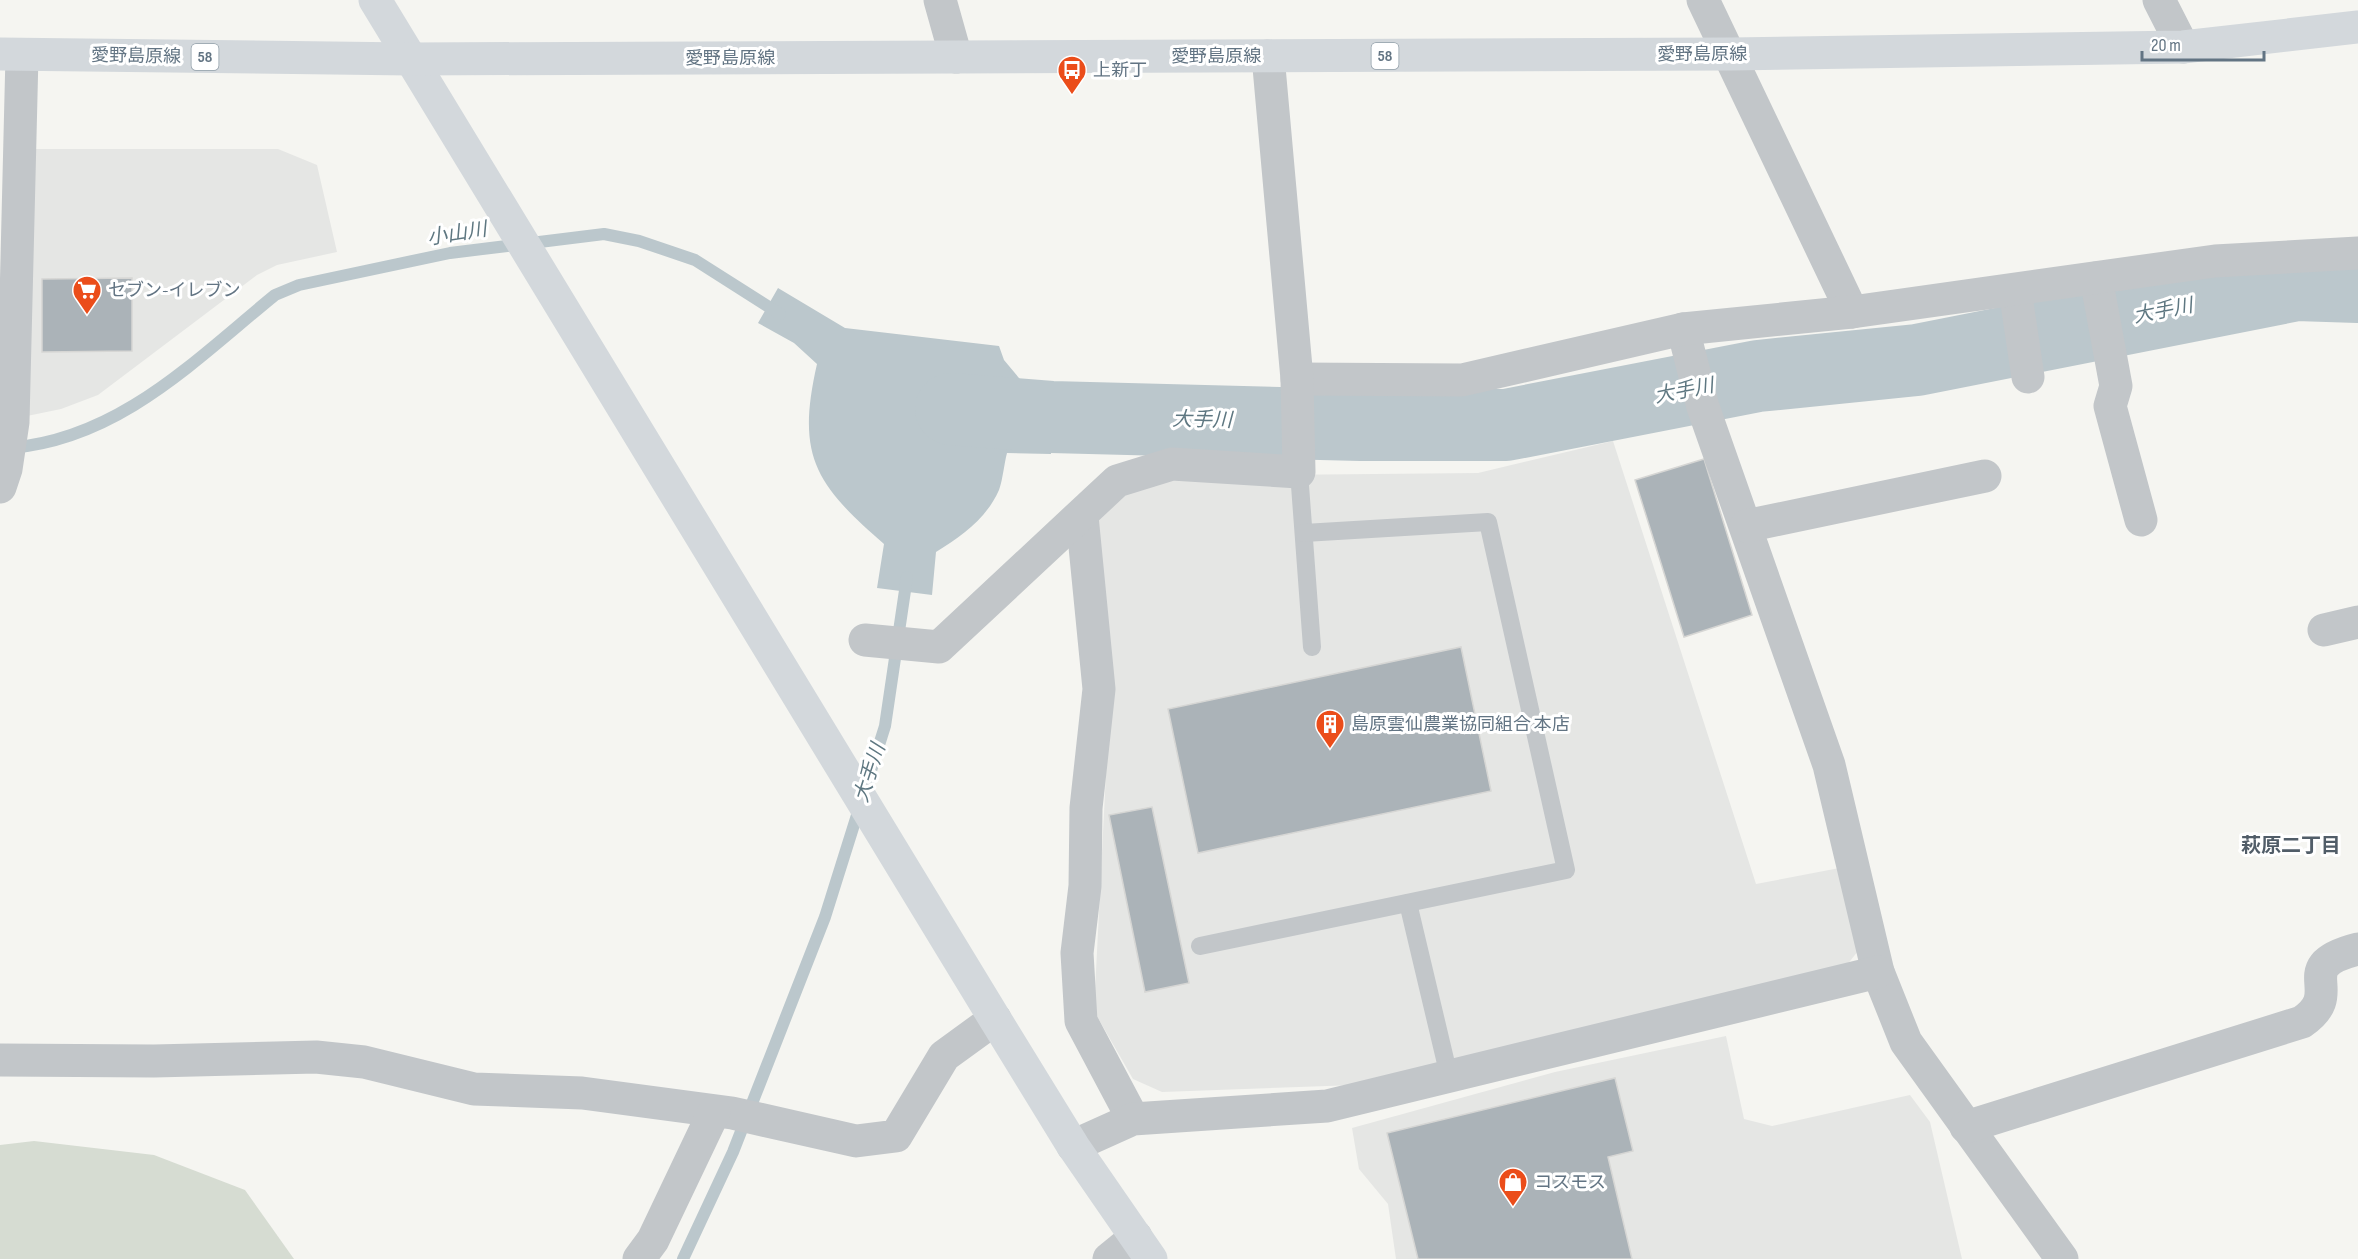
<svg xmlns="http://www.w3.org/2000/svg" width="2358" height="1259" font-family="'Sofia Sans Condensed','Noto Sans JP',sans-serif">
  <rect width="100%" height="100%" fill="#f5f5f1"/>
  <g fill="#e5e6e4">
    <path d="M30,149H278L317,165L337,252L277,265L257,275L98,395L61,409L27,416Z"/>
    <path d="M1613,441L1756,884L1850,866L1858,951L1843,970L1356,1085L1162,1092L1133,1079L1094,1011L1111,674L1091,525L1114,497L1168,476L1478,473Z"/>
    <path d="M1726,1036L1744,1119L1772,1126L1910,1095L1930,1122L1962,1259H1396L1388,1204L1359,1169L1352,1128L1555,1072Z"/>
  </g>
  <path fill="#d6dcd2" d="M34,1141L154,1155L245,1190L294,1259H0V1145Z"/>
  <path fill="#bbc7cc" d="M778,288L845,328L999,346L1004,360L1024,384L1050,383L1051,454L1007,453C1004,464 1003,479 999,490C986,519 962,536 936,552L932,595L877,588L884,544C815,484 796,456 817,364L794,343L758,323Z"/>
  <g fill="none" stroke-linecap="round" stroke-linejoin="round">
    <g stroke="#bbc7cc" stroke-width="12">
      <path d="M10,448C119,439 194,361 275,295L299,285L450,253L604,234L639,241L695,260L780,314"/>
      <path d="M683,1259L733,1152L825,917L885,726L907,577"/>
    </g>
    <path stroke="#bbc7cc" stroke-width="72" d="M951,409L1051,417L1361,425H1506L1758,376L1917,360L2297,285L2358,287"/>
  </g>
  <g fill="#abb3b8" stroke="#d6d6d4" stroke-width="1.5">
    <path d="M132,278V351L42,352V279Z"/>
    <path d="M1704,459L1752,615L1684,637L1635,480Z"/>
    <path d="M1461,647L1491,791L1198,853L1168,709Z"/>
    <path d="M1152,807L1189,983L1145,992L1109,815Z"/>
    <path d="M1615,1078L1633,1151L1608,1157L1632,1259H1418L1387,1133Z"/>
  </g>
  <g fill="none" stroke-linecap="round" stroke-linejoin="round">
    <g stroke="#c2c6c9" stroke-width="18">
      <path d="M1299,472L1312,647"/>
      <path d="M1408,903L1449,1076"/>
      <path d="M1200,946L1566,870L1488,522L1304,533"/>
    </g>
    <g stroke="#c2c6c9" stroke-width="33">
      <path d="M940,0L956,57"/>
      <path d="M1703,0L1852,312"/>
      <path d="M2159,0L2183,47"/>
      <path d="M2096,278L2116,386L2110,406L2141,520"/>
      <path d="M2015,290L2028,377"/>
      <path d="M1683,329L1703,407L1829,765L1878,972L1906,1042L2062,1259"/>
      <path d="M1297,379L1462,380L1683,329L1852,312L2215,261L2358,253"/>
      <path d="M0,487L6,469L13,422L22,55"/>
      <path d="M1082,516L1099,689L1086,808L1085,886L1077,953L1081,1021L1133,1119"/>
      <path d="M1746,526L1985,476"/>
      <path d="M2324,630L2358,622"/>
      <path d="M865,640L939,647L1117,481L1172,464L1299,472L1297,379L1268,56"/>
      <path d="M0,1060L154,1061L316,1057L364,1062L474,1089L582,1093L732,1113L856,1141L896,1136L944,1056L995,1019"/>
      <path d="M1966,1127L2302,1022C2348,991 2287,967 2358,949"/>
      <path d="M1073,1146L1133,1119L1327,1106L1878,972"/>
      <path d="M639,1259L653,1240L714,1112"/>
      <path d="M1109,1259L1136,1237"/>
    </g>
    <path stroke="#d3d8dc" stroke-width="33" d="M375,0L995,1019L1073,1146L1151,1259"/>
    <path stroke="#d3d8dc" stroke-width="33" d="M0,54L410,59L1731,54L2183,47L2358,27"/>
  </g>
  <defs>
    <g id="bus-pin" transform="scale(1.5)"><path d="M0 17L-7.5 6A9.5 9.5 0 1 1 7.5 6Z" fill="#eb4d1a" stroke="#fff"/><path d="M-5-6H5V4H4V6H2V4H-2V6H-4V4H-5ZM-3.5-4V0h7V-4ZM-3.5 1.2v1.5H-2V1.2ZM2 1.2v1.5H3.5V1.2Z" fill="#fff"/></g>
    <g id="supermarket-pin" transform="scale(1.5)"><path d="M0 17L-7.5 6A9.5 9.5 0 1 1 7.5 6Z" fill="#eb4d1a" stroke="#fff"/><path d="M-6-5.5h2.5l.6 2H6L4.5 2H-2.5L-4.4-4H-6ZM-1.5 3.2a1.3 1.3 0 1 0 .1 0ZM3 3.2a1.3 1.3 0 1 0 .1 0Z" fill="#fff"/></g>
    <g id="building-pin" transform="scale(1.5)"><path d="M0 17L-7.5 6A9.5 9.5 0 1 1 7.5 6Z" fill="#eb4d1a" stroke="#fff"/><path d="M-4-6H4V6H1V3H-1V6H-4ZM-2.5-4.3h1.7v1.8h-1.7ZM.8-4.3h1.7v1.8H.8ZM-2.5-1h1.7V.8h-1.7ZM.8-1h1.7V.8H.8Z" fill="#fff"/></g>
    <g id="shop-pin" transform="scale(1.5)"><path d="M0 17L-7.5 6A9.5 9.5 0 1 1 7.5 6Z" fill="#eb4d1a" stroke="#fff"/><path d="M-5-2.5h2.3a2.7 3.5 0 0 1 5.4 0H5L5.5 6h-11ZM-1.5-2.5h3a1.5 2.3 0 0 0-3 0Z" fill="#fff"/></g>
  </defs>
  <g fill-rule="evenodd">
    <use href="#bus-pin" x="1072" y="70"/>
    <use href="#supermarket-pin" x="87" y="290"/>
    <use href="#building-pin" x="1330" y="724"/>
    <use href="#shop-pin" x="1513" y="1182"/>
  </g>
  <g text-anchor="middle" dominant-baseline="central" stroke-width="6" stroke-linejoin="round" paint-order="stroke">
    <g fill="#fff" stroke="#919ea8" stroke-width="1.5">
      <rect x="1371.5" y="43" width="27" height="26" rx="4.5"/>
      <rect x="191.5" y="44" width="27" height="26" rx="4.5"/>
    </g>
    <g font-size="16" font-weight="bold" fill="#627483">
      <text x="1385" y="56">58</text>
      <text x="205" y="57">58</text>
    </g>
    <g font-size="18" fill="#627483" stroke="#fff">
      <text x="1702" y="54">愛野島原線</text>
      <text transform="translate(136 56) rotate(1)">愛野島原線</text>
      <text x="1216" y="56">愛野島原線</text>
      <text x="730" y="58">愛野島原線</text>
    </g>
    <g font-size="18" fill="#627483" stroke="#fff" text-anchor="start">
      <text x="1093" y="70">上新丁</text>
      <text x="108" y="290">セブン-イレブン</text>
      <text x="1351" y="724">島原雲仙農業協同組合 本店</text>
      <text x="1534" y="1182">コスモス</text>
    </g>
    <g font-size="20" font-style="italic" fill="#5e7781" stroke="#fff">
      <text transform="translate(457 234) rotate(-9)">小山川</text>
      <text transform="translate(2163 311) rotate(-11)">大手川</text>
      <text transform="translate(1684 391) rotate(-11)">大手川</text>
      <text transform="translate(1202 420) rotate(1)">大手川</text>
      <text transform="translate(870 773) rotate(-72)">大手川</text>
    </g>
    <g font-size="20" font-weight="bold" fill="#515d68" stroke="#fff">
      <text x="2291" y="846">萩原二丁目</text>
    </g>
  </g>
  <path d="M2142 51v9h122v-9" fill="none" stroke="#627483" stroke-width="3"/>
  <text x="2151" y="51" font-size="18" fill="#627483" stroke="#ffffff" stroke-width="4.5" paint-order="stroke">20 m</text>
</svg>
